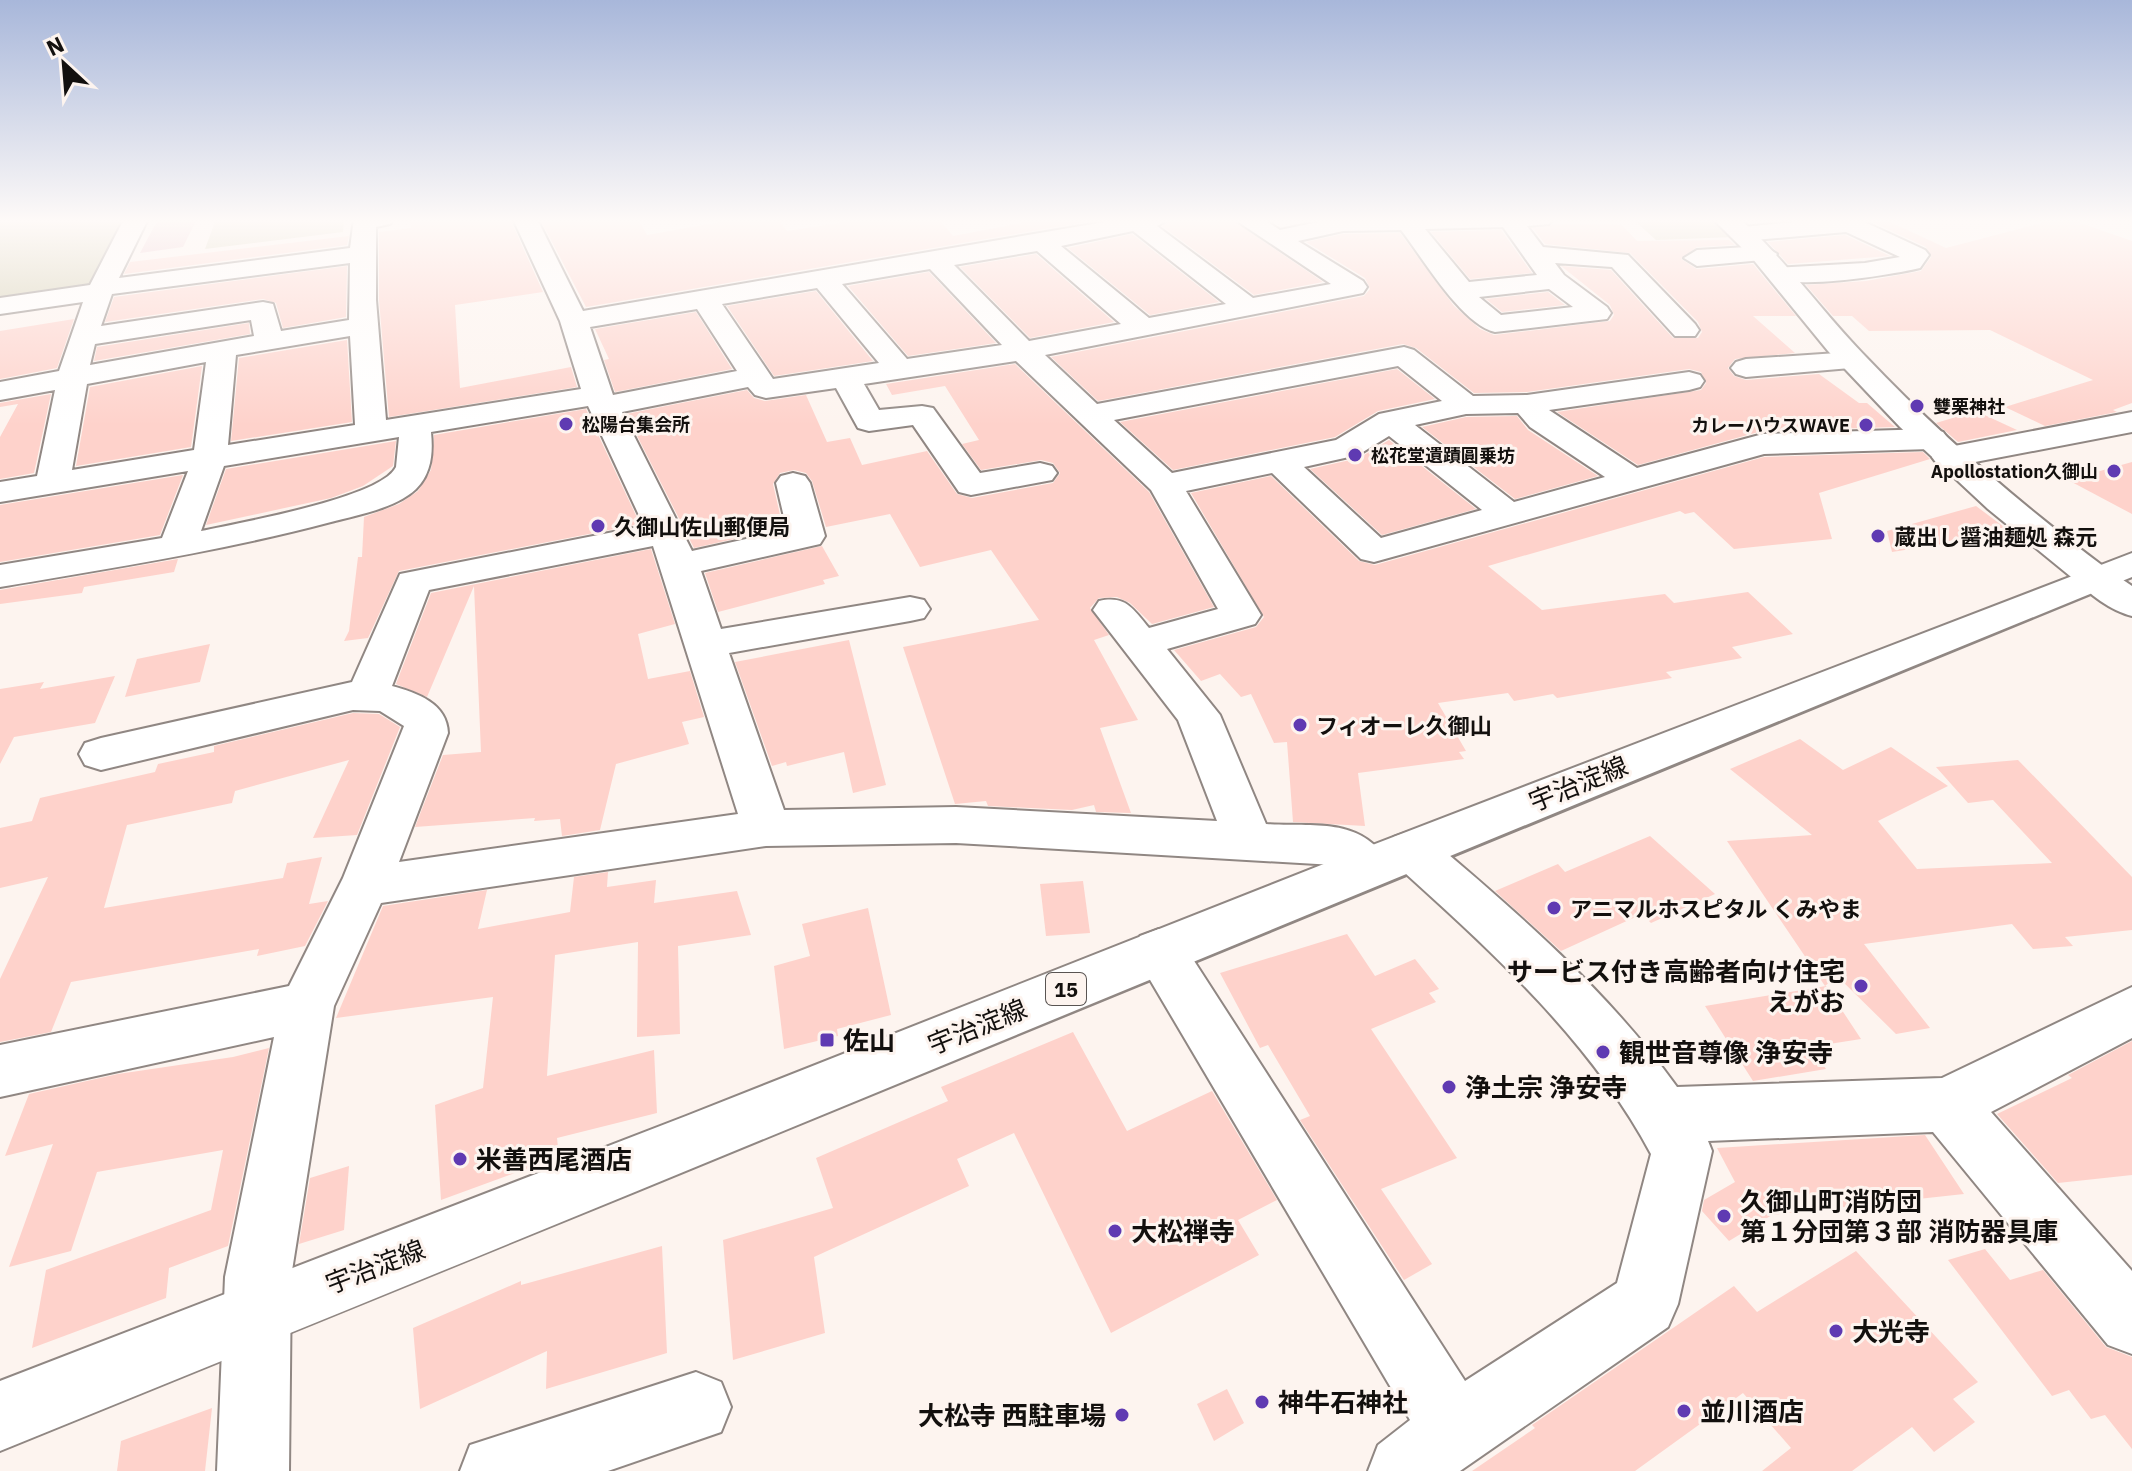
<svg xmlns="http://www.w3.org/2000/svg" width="2132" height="1471" font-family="'IBM Plex Sans','Noto Sans JP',sans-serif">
  <rect width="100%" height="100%" fill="#fdf4ef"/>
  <g fill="#d2cdb0">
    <path d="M0,219H128L89,289L0,304Z"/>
    <path d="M216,219H344L343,232L205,249Z"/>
    <path d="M1701,220L1717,223L1734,237L1656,240L1636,222Z"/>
  </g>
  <path fill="#e8bcc6" d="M197,219L183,247L140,253L156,223Z"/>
  <g fill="#fed2cb">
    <path d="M409,219H510L543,292L455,305L460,388L571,367L577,387L389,417L379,300V232L411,228Z"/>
    <path d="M540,219H638L647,235L737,219H778L787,231L865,219H939L953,236L1043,219H1103L586,307Z"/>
    <path d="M1172,219H1231L1323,282L1254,295L1162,226Z"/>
    <path d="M1866,219H1884L1946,248L2057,219H2069L2132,241V403L2113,410L2117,412L2045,426L2005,407L2093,380L1990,330L1869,331L1852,316H1833L1806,285L1866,281L1921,271L1931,257L1926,247Z"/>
    <path d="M1553,224L1622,225L1637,241L1729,240L1735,245L1697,247L1681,259L1697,269L1753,264L1796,316H1753L1795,353L1735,359L1728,368L1734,376L1746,380L1819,374L1859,403H1867L1895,427L1762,431L1638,465L1557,412L1701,390L1706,383L1701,372L1689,369L1527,392L1474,393L1416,348L1403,344L1098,401L1051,357L1364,296L1370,289L1365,278L1306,242L1343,234L1400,233L1454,306L1480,329L1494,335L1610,321L1614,315L1610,305L1561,266L1611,270L1673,338H1698L1702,332L1698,322L1630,253L1545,244L1533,228Z"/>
    <path d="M1501,230L1532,273L1470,279L1431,232Z"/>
    <path d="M1132,234L1219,302L1150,315L1068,248Z"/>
    <path d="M1845,235L1890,256L1788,264L1768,242Z"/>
    <path d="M349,236L347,245L124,274L130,262Z"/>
    <path d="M1036,254L1114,322L1030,338L960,267Z"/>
    <path d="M347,266L346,317L283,328L276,303L263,299L105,322L114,297Z"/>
    <path d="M929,272L996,343L908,356L848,286Z"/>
    <path d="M816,291L873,361L774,376L727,306Z"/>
    <path d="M1548,292L1565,305L1502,312L1486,299Z"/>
    <path d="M696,312L732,369L615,392L604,360L609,359L595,329Z"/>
    <path d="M74,319L57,368L0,379V331Z"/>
    <path d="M249,323L250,334L94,361L97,347Z"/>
    <path d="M347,340L352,422L231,441L239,358Z"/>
    <path d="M1015,364L1149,492L1214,607L1152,624L1130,603L1117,597L1099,598L1090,608L1109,635L1094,640L1138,720L1100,728L1131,813L1096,812L1094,805L1072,810L988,806L986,801L955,804L903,647L1039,620L991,550L920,567L890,514L826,527L812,481L806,473L794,470L780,473L773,484L783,528L694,548L626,414L747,390L754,398L765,401L806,395L827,442L850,438L862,465L927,451L957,494L972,498L1053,483L1060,473L1053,463L1041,460L981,470L962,444L979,440L945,386L892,395L886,384Z"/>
    <path d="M202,366L191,447L76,466L90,387Z"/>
    <path d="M1397,369L1435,399L1378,411L1335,437L1173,470L1120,422Z"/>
    <path d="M51,394L34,473L0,479V437L18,404L0,407V403Z"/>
    <path d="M586,409L640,524L399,571L368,638L344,641L349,631L358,557H362L364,517L399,504L418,491L431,470L434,435Z"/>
    <path d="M1976,411L2017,430L1958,442L1936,423Z"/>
    <path d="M1517,416L1528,430L1598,476L1515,499L1422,427L1466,417Z"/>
    <path d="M1389,440L1476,509L1382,535L1310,469L1359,458Z"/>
    <path d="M396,441L393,466L363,486L331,498L206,525L226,469Z"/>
    <path d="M1923,452L1930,459L1819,493L1832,539L1734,549L1694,512L1685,514L1680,511L1488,566L1542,610L1665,594L1674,603L1748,592L1793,634L1732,647L1742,658L1666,672L1672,678L1557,698L1553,694L1514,701L1508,693L1438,703L1466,751L1459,752L1464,759L1358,773L1365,826L1293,822L1287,742L1274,743L1251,694L1241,697L1220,674L1201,681L1174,650L1256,627L1264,617L1191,493L1271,476L1359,561L1375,565L1764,457Z"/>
    <path d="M2132,462V514L2068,480Z"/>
    <path d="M183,475L160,535L0,562V505Z"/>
    <path d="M1976,506L2012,533L1892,552L1887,531Z"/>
    <path d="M822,546L839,576L823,580L825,584L718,612L705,573Z"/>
    <path d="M651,549L675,624L638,634L648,679L690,671L704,717L682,722L689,744L616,764L600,830L562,836L560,819L534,821L535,818L415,827L443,755L481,752L474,586L427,697L396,684L431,593Z"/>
    <path d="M178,559L174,572L84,587L82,593L0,604V590Z"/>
    <path d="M849,640L886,785L853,793L844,752L787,766L786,762L772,766L735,662Z"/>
    <path d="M210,644L200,682L125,697L137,659Z"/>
    <path d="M115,676L95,723L14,737L0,764V689L44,682L40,689Z"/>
    <path d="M353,713L379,714L400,727L357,835L313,838L349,760L235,791L232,803L127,825L104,908L283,878L287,863L322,857L309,904L328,901L305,946L257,956L259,949L71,982L51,1032L0,1042V979L48,877L0,888V828L32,821L40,798L155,772L158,764L214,752V746Z"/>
    <path d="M1800,739L1843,770L1891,747L1948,786L1878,821L1917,869L2052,863L1993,800L1968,803L1936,767L2018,760L2132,877V930L2065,937L2073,946L2033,949L2012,924L1864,944L1930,1028L1896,1034L1837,976L1825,986L1727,841L1812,835L1730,769Z"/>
    <path d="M1650,836L1715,894L1651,923L1642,914L1561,951L1495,891L1558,864L1565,872Z"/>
    <path d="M608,872L607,887L656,880L654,903L737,891L751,935L678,946L680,1034L637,1037L638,942L555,955L547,1076L654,1050L657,1113L557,1138L559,1157L441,1200L435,1105L483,1088L493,997L336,1018L383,906L487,890L478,929L570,912L574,877Z"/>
    <path d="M1083,881L1090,933L1046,936L1040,884Z"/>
    <path d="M868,908L891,1015L837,1029L838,1036L784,1049L774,966L810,956L802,924Z"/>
    <path d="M1347,934L1375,976L1415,959L1439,989L1429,993L1436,1002L1371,1029L1457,1158L1381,1189L1432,1264L1404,1280L1300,1120L1310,1116L1268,1045L1260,1048L1220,973Z"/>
    <path d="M1826,986L1861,1039L1810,1047L1826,1069L1753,1081L1705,1006Z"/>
    <path d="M1073,1032L1127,1131L1212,1091L1277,1200L1238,1220L1259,1255L1111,1333L1014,1133L957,1159L969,1186L814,1257L825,1333L733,1360L723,1240L833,1208L816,1158L948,1101L941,1087Z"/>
    <path d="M2132,1041V1175L2058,1183L1997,1114L2072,1078L2068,1075Z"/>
    <path d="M269,1048L228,1246L169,1268L166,1298L32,1348L46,1270L211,1210L223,1150L97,1172L71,1251L9,1267L53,1144L5,1156L29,1094L118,1074L233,1057Z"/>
    <path d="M1925,1135L1964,1194L1772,1215L1729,1241L1702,1211L1704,1200L1735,1182L1717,1148Z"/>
    <path d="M349,1166L344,1230L299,1244L310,1178Z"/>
    <path d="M662,1246L667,1353L546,1389L547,1351L420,1409L413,1328L521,1281V1285Z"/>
    <path d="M1985,1249L2010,1280L2043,1270L2106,1347L2132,1357V1449L2105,1415L2091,1419L2069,1390L2052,1396L1948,1260Z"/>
    <path d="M1856,1251L1978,1382L1953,1399L1975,1422L1934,1452L1912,1427L1852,1471H1762L1791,1448L1743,1393L1635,1471H1472L1535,1428L1532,1425L1734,1286L1757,1312Z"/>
    <path d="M1227,1389L1244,1423L1214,1441L1197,1404Z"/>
    <path d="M212,1408L205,1471H117L121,1441Z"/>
  </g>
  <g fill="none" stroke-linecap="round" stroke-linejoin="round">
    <g stroke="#908783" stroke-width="4">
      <g id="street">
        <path d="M124,219H148L119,278L350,248L354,219H394L390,224L376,227V300L386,420L581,389L560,321L513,219H537L583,311L1122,219H1169L1157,226L1253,298L1331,284L1234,219H1263L1280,230L1332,219H1553L1549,224L1527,226L1543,247L1628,255L1695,324L1699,330L1695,336H1675L1612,267L1555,263L1564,275L1607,307L1611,313L1607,319L1495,332C1461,324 1423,258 1401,230L1343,231L1298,241L1363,281L1367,287L1363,293L1045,355L1097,404L1404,347L1414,350L1473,396L1527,395L1689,372L1700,375L1704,381L1700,387L1689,390L1549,410L1637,468L1763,434L1932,429L1943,432L1948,439L1943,446L1932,449L1764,454L1374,562L1361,559L1272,473L1186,491L1261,615L1255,624L1167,649L1220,715L1266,824C1316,827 1364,816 1391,867L1383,880C1360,888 1350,882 1334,865L956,843L766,846L381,903L334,1006L291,1277L289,1471H217L225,1277L274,1037L0,1097V1045L289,986L343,878L404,726L380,711L353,710L101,770L85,765L79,754L85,743L101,738L352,682L400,574L644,526L588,406L431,432C433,452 432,473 416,489C396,508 358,515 331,522C222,551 111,568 0,587V565L162,538L188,471L0,502V482L37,476L55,390L0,400V382L59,371L83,302L0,314V298L90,285ZM1503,227L1537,275L1469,282L1425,229ZM1133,231L1226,304L1149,318L1061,246ZM1037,251L1121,324L1029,341L954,265ZM350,263L349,320L281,331L273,304L263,302L101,326L112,294ZM930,269L1002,345L907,359L842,284ZM817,288L879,363L773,379L722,304ZM1549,289L1573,307L1501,315L1479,297ZM697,309L737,371L613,395L590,327ZM251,320L254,336L90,365L95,344ZM350,336L355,425L228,445L236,355ZM1016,361L1151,490L1218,609L1149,628C1133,609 1126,595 1099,601L1093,610L1178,720L1217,821L956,807L784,810L729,653L910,621L924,618L930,609L924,600L910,597L721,629L701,571L820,544L825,536L810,483L805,476L793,473L781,476L776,483L787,530L692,551L622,412L748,387L755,395L766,398L836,388L858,428L869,431L913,425L959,492L971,495L1052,480L1057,473L1052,466L1040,463L980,473L933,408L922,406L879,410L864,384ZM206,362L194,450L72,470L87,384ZM1398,366L1442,401L1379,414L1336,440L1172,473L1114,420ZM1518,413L1530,427L1605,477L1514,502L1415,425L1466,414ZM1389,436L1482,510L1381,538L1304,467L1358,455ZM399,437L396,467C381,498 238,523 201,531L224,466ZM653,546L738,814L399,862L448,733C447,703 417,693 392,686L429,590Z"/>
        <path d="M1824,219H1858L1925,250L1929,255L1920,268C1896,274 1784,293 1771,274L1775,268L1865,263L1900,257L1846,232L1743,241L1731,234L1743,227Z"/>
        <path d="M1764,246L1777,254L1773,259L1697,266L1684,258L1697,250Z"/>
        <path d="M1852,352L1862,355L1867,361L1862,367L1746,377L1736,374L1731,368L1736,362L1746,359Z"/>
        <path d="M2132,412V432L1949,467L1937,464L1932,457L1937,450L1949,447Z"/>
        <path d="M2094,566L2107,569L2132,586V616C2112,611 2087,594 2075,577L2081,569Z"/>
        <path d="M1411,831L1428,837C1519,914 1607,990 1677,1087L1942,1078L2132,987V1038L1991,1112L2132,1271V1354L2108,1345L1933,1132L1708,1141L1712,1151L1678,1304L1668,1327L1460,1471H1368L1378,1445L1410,1420L1133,951L1140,936L1159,929L1178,936L1465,1381L1617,1283L1651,1154C1589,1038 1490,950 1394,863L1387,850L1394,837Z"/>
        <path d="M696,1372L721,1382L731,1407L721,1432L608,1471H460L470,1445Z"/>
      </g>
    </g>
    <g stroke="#908783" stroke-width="4">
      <path id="secondary" d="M1713,219H1740L1752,230C1793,270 1826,316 1866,357C1940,435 2021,505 2107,569L2113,577L2107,585L2094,588L2081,585L1988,509L1900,427L1828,351L1752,258Z"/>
    </g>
    <g stroke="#908783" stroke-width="4">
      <path id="primary" d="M2132,553V577C1420,866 712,1163 0,1451V1381L686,1116L1349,854Z"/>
    </g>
    <use href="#street" fill="#fff" fill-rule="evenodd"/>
    <use href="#secondary" fill="#fff" fill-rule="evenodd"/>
    <use href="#primary" fill="#fff" fill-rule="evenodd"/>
  </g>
  <linearGradient id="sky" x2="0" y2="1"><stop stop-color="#a8b7da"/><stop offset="0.52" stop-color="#fefaf8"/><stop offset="1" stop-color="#fefaf8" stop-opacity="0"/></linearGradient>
  <rect width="2132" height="425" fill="url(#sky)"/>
  <g fill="#5f3ab2" stroke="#fdf4ef" stroke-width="3">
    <circle cx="1917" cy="406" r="8"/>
    <circle cx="566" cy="424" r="8"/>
    <circle cx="1866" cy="425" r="8"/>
    <circle cx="1355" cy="455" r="8"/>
    <circle cx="2114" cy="471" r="8"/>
    <circle cx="598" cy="526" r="8"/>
    <circle cx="1878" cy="536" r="8"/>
    <circle cx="1300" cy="725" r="8"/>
    <circle cx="1554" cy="908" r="8"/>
    <circle cx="1861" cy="986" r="8"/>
    <rect x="819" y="1032" width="16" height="16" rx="4"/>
    <circle cx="1603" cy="1052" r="8"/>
    <circle cx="1449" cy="1087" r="8"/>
    <circle cx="460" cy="1159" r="8"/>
    <circle cx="1724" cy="1216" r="8"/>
    <circle cx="1115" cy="1231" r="8"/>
    <circle cx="1836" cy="1331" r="8"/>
    <circle cx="1262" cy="1402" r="8"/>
    <circle cx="1684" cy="1411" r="8"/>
    <circle cx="1122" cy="1415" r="8"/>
  </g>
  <g text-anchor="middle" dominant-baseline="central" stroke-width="6" stroke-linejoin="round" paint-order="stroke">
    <g font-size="18" font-weight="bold" fill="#13100e" stroke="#fdf4ef" text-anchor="start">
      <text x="1933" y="406">雙栗神社</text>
      <text x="582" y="424">松陽台集会所</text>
      <text x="1850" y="425" text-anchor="end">カレーハウスWAVE</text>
      <text x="1371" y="455">松花堂遺蹟圓乗坊</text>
      <text x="2098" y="471" text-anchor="end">Apollostation久御山</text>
    </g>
    <rect fill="#fdf4ef" stroke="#595452" stroke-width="2" x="1046" y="973" width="40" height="32" rx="6"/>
    <g font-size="20" font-weight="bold" fill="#13100e">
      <text x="1066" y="989">15</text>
    </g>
    <g font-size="22" font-weight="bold" fill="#13100e" stroke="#fdf4ef" text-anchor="start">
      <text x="614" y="526">久御山佐山郵便局</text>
      <text x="1894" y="536">蔵出し醤油麺処 森元</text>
      <text x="1316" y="725">フィオーレ久御山</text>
      <text x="1570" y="908">アニマルホスピタル くみやま</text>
    </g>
    <g font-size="26" fill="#13100e" stroke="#fdf4ef">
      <text transform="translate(1578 783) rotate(-22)">宇治淀線</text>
      <text transform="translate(977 1026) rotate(-22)">宇治淀線</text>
      <text transform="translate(375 1266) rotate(-21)">宇治淀線</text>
    </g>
    <g font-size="26" font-weight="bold" fill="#13100e" stroke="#fdf4ef" text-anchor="start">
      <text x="1845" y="971" text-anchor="end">サービス付き高齢者向け住宅<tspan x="1845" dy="30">えがお</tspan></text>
      <text x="843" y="1040">佐山</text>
      <text x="1619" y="1052">観世音尊像 浄安寺</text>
      <text x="1465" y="1087">浄土宗 浄安寺</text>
      <text x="476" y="1159">米善西尾酒店</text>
      <text x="1740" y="1201">久御山町消防団<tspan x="1740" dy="30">第１分団第３部 消防器具庫</tspan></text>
      <text x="1131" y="1231">大松禅寺</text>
      <text x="1852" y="1331">大光寺</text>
      <text x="1278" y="1402">神牛石神社</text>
      <text x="1700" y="1411">並川酒店</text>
      <text x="1106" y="1415" text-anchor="end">大松寺 西駐車場</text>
    </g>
  </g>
  <g transform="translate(64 64) rotate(334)" stroke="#fdf4ef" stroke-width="6" paint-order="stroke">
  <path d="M0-6L14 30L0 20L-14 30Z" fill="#13100e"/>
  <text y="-12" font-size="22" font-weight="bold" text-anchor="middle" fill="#13100e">N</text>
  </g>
</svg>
